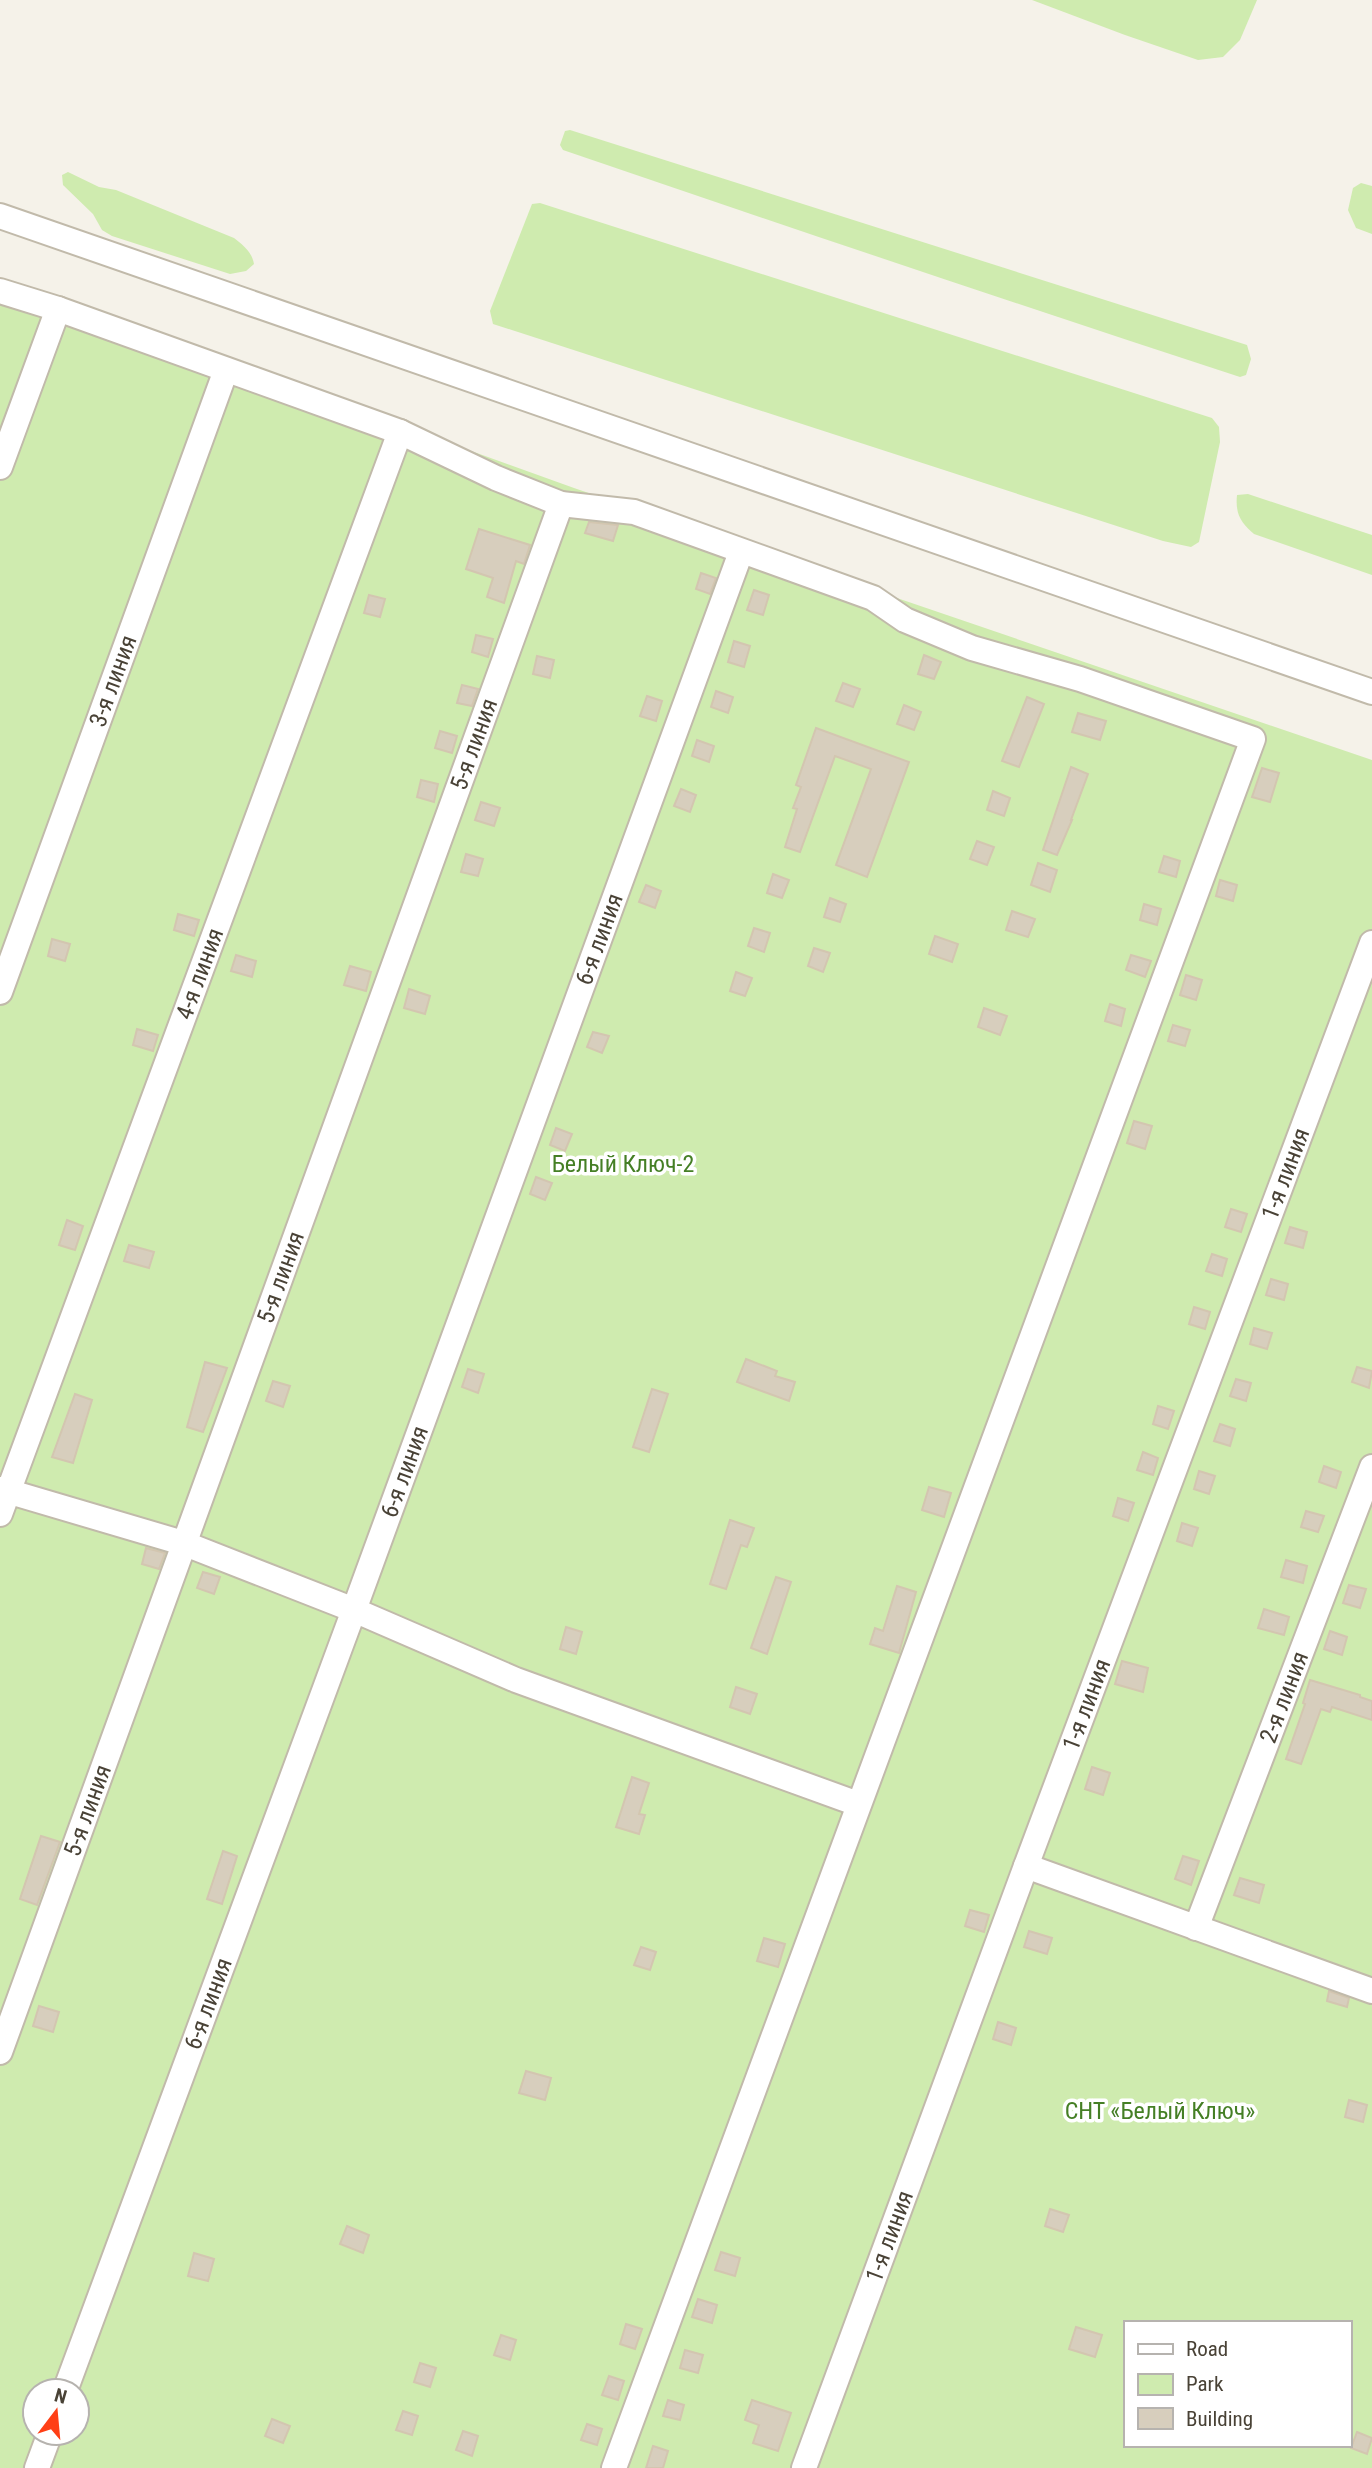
<svg xmlns="http://www.w3.org/2000/svg" width="1372" height="2468" font-family="'Roboto Condensed',sans-serif">
  <rect width="100%" height="100%" fill="#f5f2e9"/>
  <g fill="#cfebaf" fill-rule="evenodd">
    <path d="M1032,0H1257L1240,40L1223,57L1198,60L1125,35Z"/>
    <path d="M570,130L1247,345L1251,359L1246,375L1240,377C1014,303 788,227 563,150L560,145L565,131Z"/>
    <path d="M68,172L99,187L116,190L234,238C243,245 252,252 254,264L246,271L230,274L112,236L102,230L93,214L63,185L62,175Z"/>
    <path d="M1361,183L1372,186V234L1356,228L1348,210L1353,188Z"/>
    <path d="M540,203L1212,418L1219,427L1220,442L1199,542L1191,547L1163,541L493,324L490,311L532,204Z"/>
    <path d="M0,281L574,488L1372,760V2468H0ZM1125,2323H1349V2445H1125ZM35,2391H77V2433H35Z"/>
    <path d="M1248,494L1372,535V575L1254,534C1241,523 1235,514 1237,495Z"/>
  </g>
  <g fill="#d7cebd" stroke="#d3c6b0" stroke-width="2">
    <path d="M589,522L618,525L613,541L585,533Z"/>
    <path d="M479,529L530,545L524,564L516,561L504,603L487,597L493,578L466,569Z"/>
    <path d="M701,573L716,578L710,594L696,589Z"/>
    <path d="M754,590L769,595L763,615L747,610Z"/>
    <path d="M369,595L385,599L380,617L364,613Z"/>
    <path d="M476,635L493,639L488,657L472,652Z"/>
    <path d="M734,641L750,646L744,667L728,662Z"/>
    <path d="M924,655L941,662L934,679L918,674Z"/>
    <path d="M537,656L554,660L550,678L533,674Z"/>
    <path d="M843,683L860,689L853,707L836,701Z"/>
    <path d="M462,685L478,689L472,706L457,703Z"/>
    <path d="M716,691L733,697L728,713L711,707Z"/>
    <path d="M647,696L662,701L656,721L640,716Z"/>
    <path d="M1027,697L1044,704L1019,767L1002,761Z"/>
    <path d="M904,705L921,712L914,730L897,724Z"/>
    <path d="M1078,713L1106,721L1100,740L1072,732Z"/>
    <path d="M816,728L909,762L867,877L836,865L871,769L835,756L800,852L785,847L797,809L793,808L801,787L796,785Z"/>
    <path d="M440,731L457,736L452,753L435,748Z"/>
    <path d="M697,740L714,746L709,762L692,756Z"/>
    <path d="M1071,767L1088,774L1071,820H1072L1057,855L1043,850Z"/>
    <path d="M1262,768L1279,773L1270,802L1252,797Z"/>
    <path d="M421,780L438,784L434,802L417,797Z"/>
    <path d="M681,789L696,795L690,812L674,806Z"/>
    <path d="M993,791L1010,798L1004,816L987,810Z"/>
    <path d="M481,802L500,808L494,826L475,820Z"/>
    <path d="M977,841L994,847L987,865L970,859Z"/>
    <path d="M466,854L483,859L478,876L461,872Z"/>
    <path d="M1164,856L1180,861L1176,877L1159,872Z"/>
    <path d="M1038,863L1057,870L1050,892L1031,885Z"/>
    <path d="M773,874L789,880L782,898L767,893Z"/>
    <path d="M1220,880L1237,885L1233,901L1216,896Z"/>
    <path d="M646,885L661,891L655,908L639,902Z"/>
    <path d="M830,898L846,904L840,922L824,917Z"/>
    <path d="M1144,904L1161,909L1157,925L1140,920Z"/>
    <path d="M1012,911L1035,919L1028,937L1006,930Z"/>
    <path d="M178,914L199,920L194,936L174,930Z"/>
    <path d="M754,928L770,933L764,952L748,946Z"/>
    <path d="M935,936L958,944L952,962L929,954Z"/>
    <path d="M52,939L70,944L65,961L48,956Z"/>
    <path d="M814,948L830,953L823,972L808,966Z"/>
    <path d="M236,955L256,961L252,977L231,971Z"/>
    <path d="M1131,955L1151,961L1145,977L1126,970Z"/>
    <path d="M350,966L371,972L366,991L344,985Z"/>
    <path d="M736,972L752,978L745,996L730,991Z"/>
    <path d="M1186,975L1202,980L1196,1000L1180,995Z"/>
    <path d="M409,989L430,996L425,1014L404,1008Z"/>
    <path d="M1110,1004L1125,1009L1121,1026L1105,1021Z"/>
    <path d="M984,1008L1007,1016L1000,1035L978,1027Z"/>
    <path d="M1173,1025L1190,1030L1185,1046L1168,1041Z"/>
    <path d="M137,1029L158,1035L153,1051L133,1045Z"/>
    <path d="M593,1032L609,1036L602,1053L587,1047Z"/>
    <path d="M1134,1121L1152,1126L1145,1149L1127,1143Z"/>
    <path d="M556,1128L572,1134L565,1151L550,1145Z"/>
    <path d="M536,1177L552,1183L545,1200L530,1194Z"/>
    <path d="M1231,1209L1247,1214L1241,1232L1225,1227Z"/>
    <path d="M67,1220L83,1226L75,1250L59,1245Z"/>
    <path d="M1290,1227L1307,1232L1303,1248L1285,1243Z"/>
    <path d="M129,1245L154,1252L149,1268L124,1261Z"/>
    <path d="M1212,1254L1227,1259L1222,1276L1206,1271Z"/>
    <path d="M1271,1279L1288,1284L1284,1300L1266,1295Z"/>
    <path d="M1194,1307L1210,1312L1205,1329L1189,1324Z"/>
    <path d="M1254,1328L1272,1333L1267,1349L1250,1344Z"/>
    <path d="M746,1359L777,1371L775,1376L795,1382L789,1401L737,1382Z"/>
    <path d="M205,1362L227,1368L203,1432L187,1427Z"/>
    <path d="M1357,1367L1372,1371L1369,1388L1352,1382Z"/>
    <path d="M468,1369L484,1374L478,1393L462,1387Z"/>
    <path d="M1236,1379L1251,1383L1246,1401L1230,1396Z"/>
    <path d="M273,1381L290,1386L283,1407L266,1401Z"/>
    <path d="M652,1389L668,1394L649,1452L633,1447Z"/>
    <path d="M75,1394L92,1400L73,1463L52,1457Z"/>
    <path d="M1158,1406L1174,1411L1168,1429L1153,1424Z"/>
    <path d="M1220,1424L1235,1429L1230,1446L1214,1441Z"/>
    <path d="M1143,1452L1158,1458L1153,1475L1137,1470Z"/>
    <path d="M1324,1466L1341,1472L1336,1488L1319,1482Z"/>
    <path d="M1199,1471L1215,1476L1209,1494L1194,1489Z"/>
    <path d="M929,1487L951,1493L944,1517L922,1510Z"/>
    <path d="M1118,1498L1134,1503L1128,1521L1113,1516Z"/>
    <path d="M1306,1511L1324,1516L1318,1532L1301,1527Z"/>
    <path d="M730,1520L754,1528L747,1547L741,1545L726,1589L710,1584Z"/>
    <path d="M1182,1523L1198,1528L1192,1546L1177,1541Z"/>
    <path d="M146,1548L165,1553L159,1569L142,1564Z"/>
    <path d="M1286,1560L1307,1566L1303,1583L1281,1577Z"/>
    <path d="M203,1572L220,1577L214,1594L197,1588Z"/>
    <path d="M776,1577L791,1582L767,1654L751,1648Z"/>
    <path d="M1349,1585L1366,1589L1360,1608L1343,1603Z"/>
    <path d="M897,1586L916,1592L899,1653L870,1644L875,1628L883,1631Z"/>
    <path d="M1264,1609L1289,1617L1284,1635L1258,1628Z"/>
    <path d="M566,1627L582,1632L576,1654L560,1649Z"/>
    <path d="M1330,1631L1347,1637L1342,1655L1324,1649Z"/>
    <path d="M1122,1661L1148,1668L1143,1692L1115,1684Z"/>
    <path d="M1310,1680L1360,1695V1697L1372,1701V1720L1332,1707L1330,1712L1321,1709L1301,1764L1286,1759L1305,1704L1303,1703Z"/>
    <path d="M736,1687L757,1694L750,1714L730,1707Z"/>
    <path d="M1092,1767L1110,1773L1103,1795L1085,1789Z"/>
    <path d="M632,1777L649,1783L639,1814L645,1815L639,1834L616,1827Z"/>
    <path d="M41,1836L60,1842L37,1905L20,1899Z"/>
    <path d="M223,1851L237,1856L222,1904L207,1899Z"/>
    <path d="M1183,1856L1199,1861L1191,1885L1175,1879Z"/>
    <path d="M1240,1878L1264,1885L1259,1903L1234,1895Z"/>
    <path d="M970,1910L989,1915L984,1932L965,1926Z"/>
    <path d="M1029,1931L1052,1938L1047,1954L1024,1947Z"/>
    <path d="M764,1938L785,1944L778,1967L757,1961Z"/>
    <path d="M641,1947L656,1952L650,1970L634,1965Z"/>
    <path d="M1329,1991L1349,1998L1347,2007L1327,2001Z"/>
    <path d="M39,2006L59,2012L53,2032L33,2026Z"/>
    <path d="M998,2022L1016,2028L1011,2045L993,2039Z"/>
    <path d="M526,2071L551,2078L545,2100L519,2093Z"/>
    <path d="M1349,2100L1367,2105L1363,2122L1345,2117Z"/>
    <path d="M1050,2209L1069,2215L1063,2232L1045,2226Z"/>
    <path d="M347,2226L369,2235L363,2253L340,2244Z"/>
    <path d="M721,2252L740,2258L735,2276L715,2270Z"/>
    <path d="M194,2253L214,2259L208,2281L188,2276Z"/>
    <path d="M698,2299L717,2305L712,2323L692,2317Z"/>
    <path d="M626,2324L642,2329L635,2349L620,2344Z"/>
    <path d="M1076,2327L1102,2335L1095,2357L1069,2349Z"/>
    <path d="M501,2335L516,2340L510,2360L494,2355Z"/>
    <path d="M685,2350L703,2355L698,2373L680,2368Z"/>
    <path d="M420,2363L436,2368L430,2387L414,2382Z"/>
    <path d="M609,2376L624,2381L618,2400L602,2395Z"/>
    <path d="M668,2400L684,2405L680,2420L663,2416Z"/>
    <path d="M752,2400L791,2413L778,2451L753,2443L759,2425L745,2420Z"/>
    <path d="M403,2411L418,2416L412,2435L396,2430Z"/>
    <path d="M272,2419L290,2426L283,2443L265,2436Z"/>
    <path d="M587,2424L602,2429L597,2445L581,2440Z"/>
    <path d="M463,2431L478,2436L472,2456L456,2450Z"/>
    <path d="M1357,2432L1372,2438L1367,2454L1351,2448Z"/>
    <path d="M653,2446L668,2451L663,2468H646Z"/>
  </g>
  <g fill="none" stroke-linecap="round" stroke-linejoin="round">
    <g stroke="#c1baaa" stroke-width="28">
      <g id="street">
        <path d="M0,216L1372,692"/>
        <path d="M0,291L58,309L400,432L496,478L561,504L634,512L873,598L905,620L972,648L1080,679L1253,739L614,2468"/>
        <path d="M0,467L58,309"/>
        <path id="s1" d="M0,992L226,370"/>
        <path d="M0,1489L183,1543L354,1610L516,1680L858,1804"/>
        <path id="s2" d="M0,1514L400,432"/>
        <path d="M1026,1866L1372,1991"/>
        <path id="s3" d="M1196,1928L1372,1467"/>
        <path id="s4" d="M0,2052L561,504"/>
        <path id="s5" d="M65,2391L354,1610L741,552"/>
        <path d="M37,2468L50,2433"/>
        <path id="s6" d="M804,2468L1026,1866L1372,943"/>
      </g>
    </g>
    <use href="#street" stroke="#fff" stroke-width="24"/>
  </g>
  <g text-anchor="middle" dominant-baseline="central" stroke-width="7" stroke-linejoin="round" paint-order="stroke">
    <g font-size="24" fill="#494236" stroke="#fff">
      <text stroke="none"><textPath href="#s1" startOffset="331">3-я линия</textPath></text>
      <text stroke="none"><textPath href="#s4" startOffset="1391">5-я линия</textPath></text>
      <text stroke="none"><textPath href="#s5" startOffset="1547">6-я линия</textPath></text>
      <text stroke="none"><textPath href="#s2" startOffset="576">4-я линия</textPath></text>
      <text stroke="none"><textPath href="#s6" startOffset="1381">1-я линия</textPath></text>
      <text stroke="none"><textPath href="#s4" startOffset="824">5-я линия</textPath></text>
      <text stroke="none"><textPath href="#s5" startOffset="980">6-я линия</textPath></text>
      <text stroke="none"><textPath href="#s3" startOffset="247">2-я линия</textPath></text>
      <text stroke="none"><textPath href="#s6" startOffset="814">1-я линия</textPath></text>
      <text stroke="none"><textPath href="#s4" startOffset="257">5-я линия</textPath></text>
      <text stroke="none"><textPath href="#s5" startOffset="413">6-я линия</textPath></text>
      <text stroke="none"><textPath href="#s6" startOffset="247">1-я линия</textPath></text>
    </g>
    <g font-size="24" fill="#457f25" stroke="#fff">
      <text x="623" y="1164">Белый Ключ-2</text>
      <text x="1160" y="2111">СНТ «Белый Ключ»</text>
    </g>
  </g>
  <rect x="1124" y="2321" width="228" height="126" fill="#ffffff" stroke="#b6b3af" stroke-width="2"/>
  <rect x="1138" y="2344" width="35" height="10" fill="#ffffff" stroke="#b6b3af" stroke-width="2"/>
  <text x="1186" y="2356" font-size="21" fill="#494236">Road</text>
  <rect x="1138" y="2374" width="35" height="21" fill="#cfebaf" stroke="#b6b3af" stroke-width="2"/>
  <text x="1186" y="2391" font-size="21" fill="#494236">Park</text>
  <rect x="1138" y="2408" width="35" height="21" fill="#d7cebd" stroke="#b6b3af" stroke-width="2"/>
  <text x="1186" y="2426" font-size="21" fill="#494236">Building</text>
  <g transform="translate(56 2412) rotate(16)"><circle r="33" fill="#ffffff" stroke="#b6b3af" stroke-width="2"/>
  <path d="M0-5L12 26L0 18L-12 26Z" fill="#ff3f16"/>
  <text y="-10" font-size="19" font-weight="bold" text-anchor="middle" fill="#494236">N</text>
  </g>
</svg>
